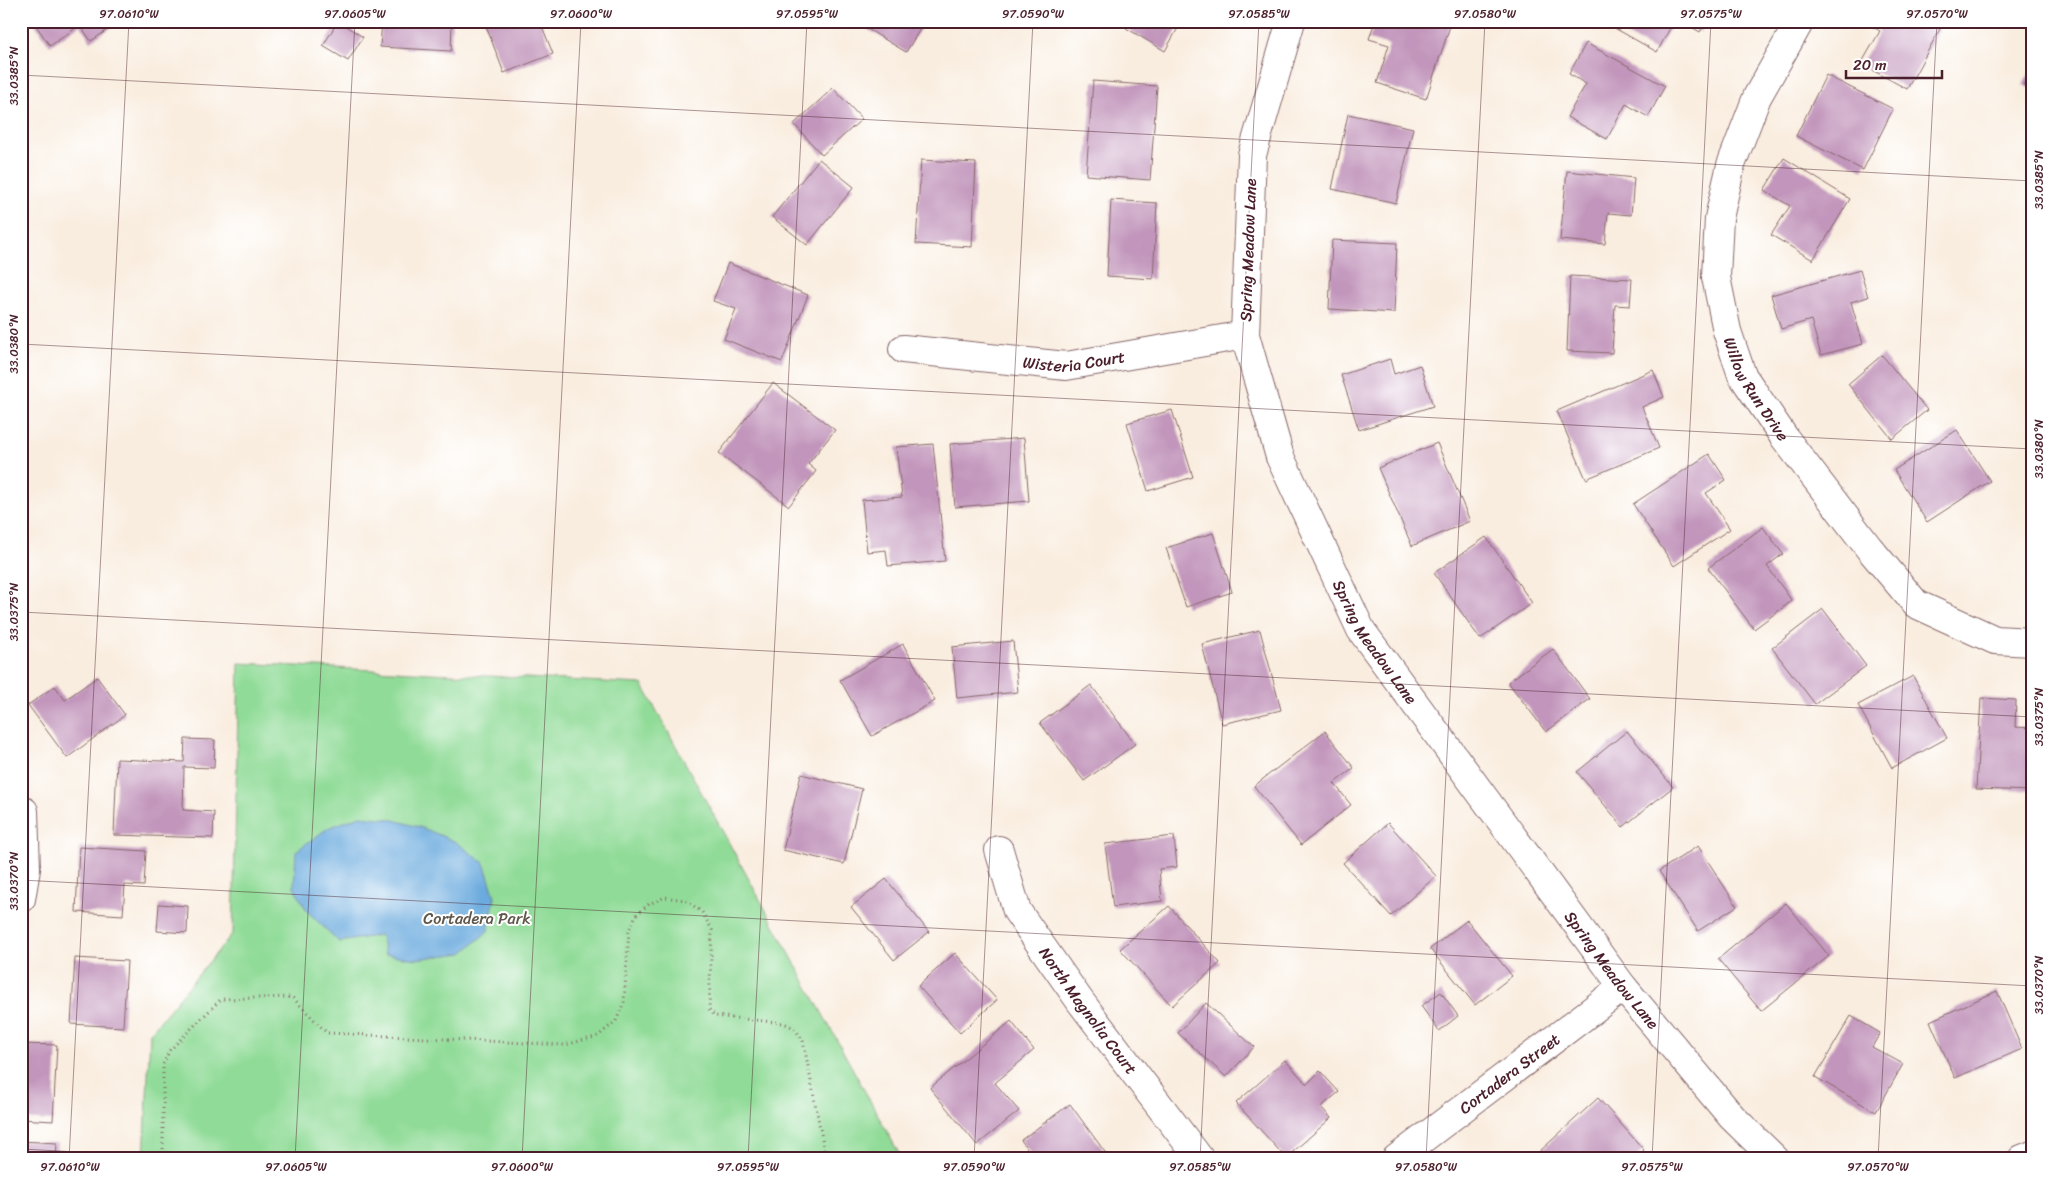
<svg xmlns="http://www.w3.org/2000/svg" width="2053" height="1180" font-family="Sriracha,sans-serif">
  <rect width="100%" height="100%" fill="#fff"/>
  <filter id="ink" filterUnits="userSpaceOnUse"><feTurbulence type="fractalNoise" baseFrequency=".02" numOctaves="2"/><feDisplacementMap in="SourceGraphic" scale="10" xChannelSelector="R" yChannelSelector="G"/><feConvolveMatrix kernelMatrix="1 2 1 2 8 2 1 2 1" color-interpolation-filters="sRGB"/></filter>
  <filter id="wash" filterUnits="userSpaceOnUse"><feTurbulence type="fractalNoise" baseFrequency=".0096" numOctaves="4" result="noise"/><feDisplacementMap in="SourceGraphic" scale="20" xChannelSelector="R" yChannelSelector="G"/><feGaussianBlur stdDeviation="1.12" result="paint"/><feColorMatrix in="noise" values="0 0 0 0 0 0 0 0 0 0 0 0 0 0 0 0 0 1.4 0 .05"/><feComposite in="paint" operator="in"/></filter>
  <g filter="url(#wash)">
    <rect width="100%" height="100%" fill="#f9eddf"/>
    <path fill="#90db97" stroke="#6d7d61" d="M239,663L642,684L902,1159H144L150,1033L233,933Z"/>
    <path fill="#6aaade" stroke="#5a6484" d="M360,816L390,819L423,828L456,842L484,863L495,897L488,931L463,953L416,959L385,954L381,935L339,942L307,911L294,887L296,851L328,828Z"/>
    <g id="blocks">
      <g fill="#c296bc">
        <path d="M33,21H121L91,41L80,25L50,46Z"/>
        <path d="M338,21L363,37L348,61L323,46Z"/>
        <path d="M382,21H452L451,51L380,47Z"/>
        <path d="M484,21H540L553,54L504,73Z"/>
        <path d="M854,21H925L906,52Z"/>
        <path d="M1130,21H1182L1165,51L1126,28Z"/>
        <path d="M1375,21H1437L1450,26L1426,99L1377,83L1389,45L1369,39Z"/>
        <path d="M1613,21H1674L1657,52L1611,26Z"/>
        <path d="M1681,21H1706L1700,32Z"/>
        <path d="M1862,21H1926L1940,29L1907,89L1861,64L1880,31Z"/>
        <path d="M1586,43L1665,86L1648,117L1626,104L1607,139L1567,117L1586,84L1569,74Z"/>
        <path d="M2032,68V89L2023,85Z"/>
        <path d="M1826,75L1893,109L1863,170L1796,136Z"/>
        <path d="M1093,81L1157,86L1150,180L1086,175Z"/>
        <path d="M833,88L862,119L822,155L794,124Z"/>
        <path d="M1348,114L1413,128L1396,203L1332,189Z"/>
        <path d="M1784,158L1850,199L1813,260L1771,235L1790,206L1764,190Z"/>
        <path d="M819,159L854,187L807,245L772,217Z"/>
        <path d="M921,160L976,163L972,247L916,244Z"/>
        <path d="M1567,171L1634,178L1631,215L1608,213L1605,244L1560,240Z"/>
        <path d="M1111,200L1157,203L1153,279L1107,276Z"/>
        <path d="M1332,240L1397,243L1394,313L1329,309Z"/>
        <path d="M728,263L808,295L782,362L724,339L736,309L713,301Z"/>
        <path d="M1860,270L1868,297L1851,302L1863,344L1821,355L1811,320L1781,329L1771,295Z"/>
        <path d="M1570,276L1632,279L1630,306L1615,305L1612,353L1567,351Z"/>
        <path d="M1882,355L1927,410L1892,439L1848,384Z"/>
        <path d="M1390,359L1394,374L1420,365L1433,406L1359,430L1341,375Z"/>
        <path d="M1653,370L1664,397L1642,407L1659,448L1586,479L1557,411Z"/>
        <path d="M773,383L835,430L808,464L816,471L789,506L719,453Z"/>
        <path d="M1172,410L1193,477L1148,491L1127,423Z"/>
        <path d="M1957,430L1990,481L1927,522L1894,470Z"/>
        <path d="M1024,438L1029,501L955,507L950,444Z"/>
        <path d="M1437,443L1470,521L1412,546L1378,468Z"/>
        <path d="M933,444L945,561L888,566L886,550L867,552L862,500L902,497L896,447Z"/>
        <path d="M1709,454L1726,480L1706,493L1730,529L1674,566L1633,504Z"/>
        <path d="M1763,527L1783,554L1767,566L1792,601L1754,629L1708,568Z"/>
        <path d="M1213,533L1232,592L1186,607L1166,548Z"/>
        <path d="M1486,537L1532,603L1480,639L1434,573Z"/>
        <path d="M1823,609L1866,666L1815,704L1772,648Z"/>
        <path d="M1260,630L1281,710L1222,724L1202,644Z"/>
        <path d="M1013,641L1018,692L957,698L952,647Z"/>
        <path d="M903,644L935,701L872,736L840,680Z"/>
        <path d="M1553,649L1590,699L1546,732L1508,682Z"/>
        <path d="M1913,676L1947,738L1892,768L1858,705Z"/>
        <path d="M97,677L125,715L67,758L28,705L55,686L65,700Z"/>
        <path d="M1091,685L1135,744L1084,781L1040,723Z"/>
        <path d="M1981,698L2016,700L2015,727L2032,728V791L1976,789Z"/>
        <path d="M1325,731L1354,768L1334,783L1351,805L1301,845L1254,786Z"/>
        <path d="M1627,731L1673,787L1623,827L1577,772Z"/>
        <path d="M185,739L215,740L214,768L184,767L183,810L214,812L213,838L114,835L117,759L184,762Z"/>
        <path d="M801,774L862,789L844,864L783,850Z"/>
        <path d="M1388,823L1436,876L1391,916L1343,863Z"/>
        <path d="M1174,836L1177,867L1159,869L1162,901L1113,907L1105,844Z"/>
        <path d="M1698,846L1737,906L1698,931L1659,871Z"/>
        <path d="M79,847L146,851L144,886L125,885L123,915L76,912Z"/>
        <path d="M886,879L929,932L894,960L851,907Z"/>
        <path d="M1786,903L1829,956L1761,1011L1718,959Z"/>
        <path d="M159,904L188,906L187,933L157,931Z"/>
        <path d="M1169,906L1220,963L1172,1006L1120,949Z"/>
        <path d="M1467,920L1512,976L1475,1005L1430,949Z"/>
        <path d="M955,953L997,1000L960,1033L918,986Z"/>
        <path d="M75,958L127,961L123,1027L71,1024Z"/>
        <path d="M1997,991L2022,1049L1955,1078L1930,1021Z"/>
        <path d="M1441,992L1458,1016L1439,1031L1421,1006Z"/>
        <path d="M1206,1003L1254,1047L1226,1077L1178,1033Z"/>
        <path d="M1851,1016L1880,1033L1872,1047L1903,1064L1876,1112L1815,1077Z"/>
        <path d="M1011,1021L1034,1050L995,1083L1019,1111L977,1145L930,1088Z"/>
        <path d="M21,1044L57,1045L53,1121L21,1119Z"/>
        <path d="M1285,1060L1307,1084L1320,1071L1339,1092L1321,1107L1331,1118L1286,1158L1236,1103Z"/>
        <path d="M1598,1098L1644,1150L1634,1159H1545L1539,1152Z"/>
        <path d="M1070,1104L1110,1159H1034L1021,1140Z"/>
        <path d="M21,1141L57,1143L56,1159H21Z"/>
      </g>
    </g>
  </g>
  <g filter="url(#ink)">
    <use href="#blocks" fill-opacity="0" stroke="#87676a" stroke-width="1"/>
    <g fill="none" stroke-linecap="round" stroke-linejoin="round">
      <g stroke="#87676a" stroke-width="30">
        <g id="street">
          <path id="s1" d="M1291,21L1252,155L1245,335L1280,457L1361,630L1623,987L1732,1117L1775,1159"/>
          <path id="s2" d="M1800,21L1757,97L1731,165L1719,218L1716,277L1727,331L1742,375L1784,437L1869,548L1916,604L1995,640L2032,642"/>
          <path id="s3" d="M903,349L1066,366L1245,335"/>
          <path d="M21,810L24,811L26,869L21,899"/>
          <path id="s4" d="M999,850L1017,911L1080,1001L1200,1159"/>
          <path id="s5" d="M1396,1159L1623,987"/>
          <path d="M2022,1159L2032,1155"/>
        </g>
      </g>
      <path stroke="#87676a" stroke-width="3" stroke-dasharray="1 4" stroke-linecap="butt" d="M163,1159V1064L170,1050L221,999L292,997L327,1033L565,1045L598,1036L616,1021L624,1002L629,930L636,915L649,904L665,897L685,900L702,912L712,930L709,1009L715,1016L784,1023L794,1028L803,1040L826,1159"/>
      <use href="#street" stroke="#fff" stroke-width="28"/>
    </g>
  </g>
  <path fill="none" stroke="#4a1f2b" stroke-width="1" stroke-opacity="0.45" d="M21,75L2032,181M21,344L2032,449M21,612L2032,717M21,880L2032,986M21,1149L212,1159M69,1159L129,21M295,1159L355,21M522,1159L581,21M748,1159L807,21M974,1159L1033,21M1200,1159L1259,21M1426,1159L1485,21M1652,1159L1711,21M1878,1159L1937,21"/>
  <g text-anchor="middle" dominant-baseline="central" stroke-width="4" stroke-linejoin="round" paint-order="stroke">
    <g font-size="16" fill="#4a1f2b" stroke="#fff">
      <text transform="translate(1248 250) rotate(-88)">Spring Meadow Lane</text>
      <text stroke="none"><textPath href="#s3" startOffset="172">Wisteria Court</textPath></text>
      <text stroke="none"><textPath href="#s2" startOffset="394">Willow Run Drive</textPath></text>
      <text stroke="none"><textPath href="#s1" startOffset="655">Spring Meadow Lane</textPath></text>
      <text stroke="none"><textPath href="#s1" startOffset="1060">Spring Meadow Lane</textPath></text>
      <text stroke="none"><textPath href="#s4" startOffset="186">North Magnolia Court</textPath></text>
      <text stroke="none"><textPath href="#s5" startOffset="142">Cortadera Street</textPath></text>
    </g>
    <g font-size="16" fill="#5f574b" stroke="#fff">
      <text x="477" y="918">Cortadera Park</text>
    </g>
  </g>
  <rect width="2053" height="1180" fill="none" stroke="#fff" stroke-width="55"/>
  <path d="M1846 70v8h96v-8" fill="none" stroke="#4a1f2b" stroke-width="2.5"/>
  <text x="1853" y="70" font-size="15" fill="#4a1f2b" stroke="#ffffff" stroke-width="4" paint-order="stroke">20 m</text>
  <rect x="28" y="28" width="1998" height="1124" fill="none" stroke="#4a1f2b" stroke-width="2"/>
  <g font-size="12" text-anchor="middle" fill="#4a1f2b">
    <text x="129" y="18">97.0610°W</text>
    <text x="355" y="18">97.0605°W</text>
    <text x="581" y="18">97.0600°W</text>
    <text x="807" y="18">97.0595°W</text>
    <text x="1033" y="18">97.0590°W</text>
    <text x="1259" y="18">97.0585°W</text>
    <text x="1485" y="18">97.0580°W</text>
    <text x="1711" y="18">97.0575°W</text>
    <text x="1937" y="18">97.0570°W</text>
    <text transform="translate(14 76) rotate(-90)" y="4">33.0385°N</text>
    <text transform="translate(2039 180) rotate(-90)" y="4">33.0385°N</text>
    <text transform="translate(14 344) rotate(-90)" y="4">33.0380°N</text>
    <text transform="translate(2039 449) rotate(-90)" y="4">33.0380°N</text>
    <text transform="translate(14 612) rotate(-90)" y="4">33.0375°N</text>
    <text transform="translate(2039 717) rotate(-90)" y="4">33.0375°N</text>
    <text transform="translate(14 881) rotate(-90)" y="4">33.0370°N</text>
    <text transform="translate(2039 985) rotate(-90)" y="4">33.0370°N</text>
    <text x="70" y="1171">97.0610°W</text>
    <text x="296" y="1171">97.0605°W</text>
    <text x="522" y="1171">97.0600°W</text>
    <text x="748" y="1171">97.0595°W</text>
    <text x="974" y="1171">97.0590°W</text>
    <text x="1200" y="1171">97.0585°W</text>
    <text x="1426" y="1171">97.0580°W</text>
    <text x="1652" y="1171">97.0575°W</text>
    <text x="1878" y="1171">97.0570°W</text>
  </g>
</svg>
